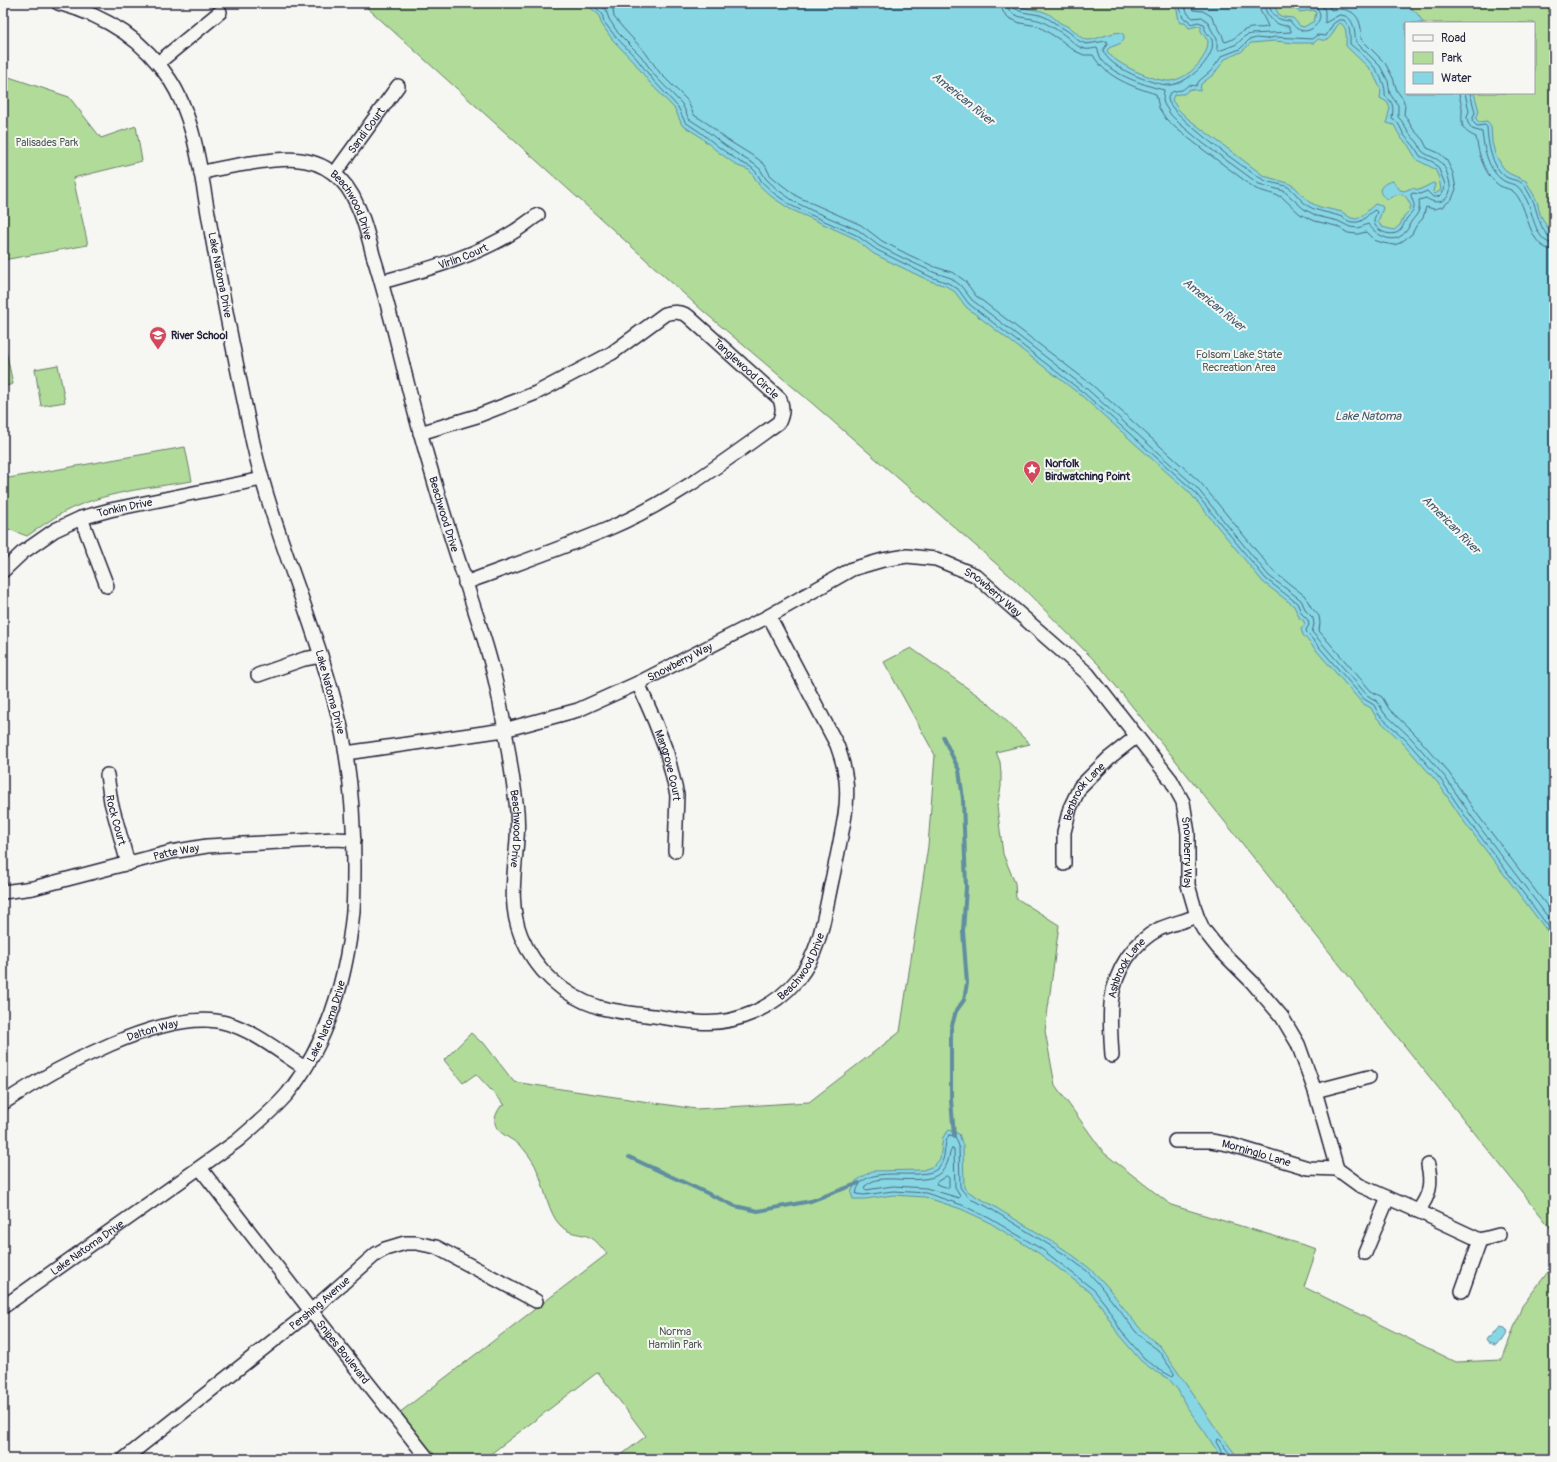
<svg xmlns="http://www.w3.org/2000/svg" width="1557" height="1462" font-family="Pangolin,sans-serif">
  <rect width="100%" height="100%" fill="#f6f6f2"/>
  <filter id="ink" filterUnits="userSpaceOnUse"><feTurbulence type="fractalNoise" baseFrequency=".025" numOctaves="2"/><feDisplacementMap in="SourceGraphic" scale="8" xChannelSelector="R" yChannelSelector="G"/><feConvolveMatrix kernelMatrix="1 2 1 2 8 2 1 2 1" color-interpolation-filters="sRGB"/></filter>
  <g filter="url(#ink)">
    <g fill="#b1db99" stroke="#6a7e6a" fill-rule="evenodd">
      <path d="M362,3H1554V1232L1099,665L1016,581L813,404L703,311ZM1406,23H1534V93H1406Z"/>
      <path d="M3,75L69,97L101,138L136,126L142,161L73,178L88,245L3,260Z"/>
      <path d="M3,337L13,384L3,387Z"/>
      <path d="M58,365L65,402L41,406L35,369Z"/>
      <path d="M185,447L192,481C149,488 103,492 64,512C51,519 39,528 27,536L3,527V479Z"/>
      <path d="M911,648L987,702L1030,744L996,752L1000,762L1001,773V787L997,806L1003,854L1015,883L1016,898L1059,925L1045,1031L1055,1085L1104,1153L1171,1205L1317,1249L1304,1287L1456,1362L1502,1360L1522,1306L1554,1264V1459H616L646,1436L598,1372L484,1459H434L399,1413L607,1254C601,1247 596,1239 587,1236C577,1233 569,1234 561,1226C548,1214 545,1187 537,1170C535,1164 530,1157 526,1152C515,1135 481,1134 501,1106L505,1105L476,1074L463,1083L444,1060L471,1033L481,1042H483L514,1082L696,1109L809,1102L900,1032L928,846L935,755L884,662Z"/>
    </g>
    <g fill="#87d6e4" stroke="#5f8ea0" fill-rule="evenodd">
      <path d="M585,3H1014C1025,11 1038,8 1049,14C1052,16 1055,19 1059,22C1063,25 1068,26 1072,29C1077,33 1081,39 1087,40C1097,41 1121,26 1124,36C1126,44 1114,45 1109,48L1107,51C1114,64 1156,82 1170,81C1188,79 1208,59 1208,41L1201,31V26H1198L1189,28L1185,23H1180L1179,21L1177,10L1174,7L1165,6L1164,3H1273L1279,15L1283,17L1293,18L1300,26L1304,27L1314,21L1316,13L1314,10L1299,12L1289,3H1404C1413,9 1419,14 1423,23H1406V93H1474L1479,111L1476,119L1479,122L1487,121L1491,126L1492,142L1495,154L1502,166L1508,173L1526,181L1537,201L1540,214L1547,227L1554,237V940L1465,823L1438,783L1403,743L1376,717L1371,708L1362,703L1303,635L1301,629L1305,624L1303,620L1300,619L1294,606L1263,582L1190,493L1082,396L966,307L955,292L946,286L930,281L874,254L854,238L790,209L772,197L759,185L753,175L749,170L738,166L717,151L698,135L682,125L675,109L650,83L634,62L612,39L601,23L599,15ZM1340,23C1348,27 1346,38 1346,46L1372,71L1381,90L1380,98L1387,102L1390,108L1387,120V123L1394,125L1401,138L1408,145L1417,160L1435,169L1439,178L1441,190L1435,194L1433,192L1435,184L1433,183L1419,190L1412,188L1404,191L1400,190L1393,181C1381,183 1374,193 1388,199C1401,192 1404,191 1411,206L1409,211L1404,216L1400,225L1394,230L1382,227L1378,222L1383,208L1382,206L1375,204L1364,214L1357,219L1351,218L1342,212L1320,207L1309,202L1295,187L1288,183L1264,176L1187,118L1178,109L1172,100L1174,95L1179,94H1184L1190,89L1200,91L1201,84L1214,74L1225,59L1241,52L1251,43L1275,41L1294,43H1314L1318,39C1320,39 1322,41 1325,40C1332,40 1334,27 1340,23Z"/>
      <path d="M949,1130L959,1134L963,1146L964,1188C973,1196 982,1199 992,1205C1024,1226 1060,1243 1089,1268C1117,1291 1130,1326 1160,1346L1217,1430L1239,1459H1222L1205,1432L1186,1406L1178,1390L1168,1378L1156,1372L1141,1361L1118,1334L1102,1307L1091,1293L1040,1254L987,1221L961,1209L925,1197L893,1195L865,1199H853L851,1193L856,1181L872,1171L923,1170L934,1166L940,1159L943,1137Z"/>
      <path d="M1500,1327L1505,1328L1508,1332L1503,1340H1500L1496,1345L1488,1343L1486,1340L1488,1337H1490L1494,1332H1496Z"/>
    </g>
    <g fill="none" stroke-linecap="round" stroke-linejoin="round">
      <g stroke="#4a6a7f" stroke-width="1">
        <path d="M590,3L602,13L604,22L615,36L637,59L653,80L678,107L685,122L700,132L720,148L740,162L751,167L756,172L762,182L775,194L792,206L811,215L856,235L877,250L931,277L948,283L958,289L969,304L1084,393L1193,490L1266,579L1297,603L1302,614L1308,620L1309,625L1306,630L1307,633L1364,699L1374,705L1379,715L1406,740L1441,780L1468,820L1554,934"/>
        <path d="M598,3L606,10L609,19L618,33L641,56L656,77L682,104L689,119L703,128L723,144L742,157L754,164L760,169L766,179L778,190L795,202L813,211L858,230L879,246L907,260L933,272L951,278L961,286L972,300L1087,389L1196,487L1269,576L1301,600L1306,611L1313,618L1314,624L1312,632L1367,695L1378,702L1384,713L1410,737L1445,777L1472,817L1554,925"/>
        <path d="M608,3L613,9L614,17L623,28L645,52L660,73L687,100L694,115L707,123L726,139L758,159L765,165L770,175L782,185L798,197L861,225L882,241L909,255L935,267L954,273L965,281L976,296L1091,384L1200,482L1273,571L1305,596L1311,607L1319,616L1320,623L1319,631L1371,691L1382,697L1389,709L1414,733L1449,773L1477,814L1554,915"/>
        <path d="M1001,3L1003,12L1009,18L1020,23L1038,26L1062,41L1075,51L1084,55H1093C1105,77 1133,87 1156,94L1159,108L1166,119L1177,129L1201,148L1256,189L1282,197L1300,214L1315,221L1336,226L1348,233L1358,234L1366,232L1374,240L1383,243L1394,245L1400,243L1412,234L1416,226L1423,218L1426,207L1434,209L1442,207L1452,199L1456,189L1453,173L1446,159L1439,153L1427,148L1423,140L1413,129L1404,114L1405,106L1403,99L1397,91L1393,78L1385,63L1361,39C1361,35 1362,33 1361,29C1359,12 1347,7 1331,10L1327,3"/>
        <path d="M1007,3C1008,21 1032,16 1043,22C1049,25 1061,32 1067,37C1073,42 1077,47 1085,49C1089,50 1094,48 1097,48C1099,52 1099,56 1102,60C1113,75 1147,86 1164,90L1163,100L1164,104L1171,115L1180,124L1204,144L1259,184L1284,191L1304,209L1317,216L1338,221L1350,227L1358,228L1368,224C1377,236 1395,247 1407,230C1409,228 1409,224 1411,222C1414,217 1418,215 1419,209C1420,205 1419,202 1419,200L1426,198C1434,204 1447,204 1450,191C1451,183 1447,171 1443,165C1438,157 1428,157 1422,151C1420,149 1420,146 1418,143C1415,139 1411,136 1408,132C1404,126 1403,121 1398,117V105L1390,94L1388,81L1380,66L1356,42C1354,31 1355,15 1339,15L1325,23V10L1319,3"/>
        <path d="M1012,3L1014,8L1022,12L1040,15L1047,18L1069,32L1079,41L1086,44L1107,41L1108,43L1103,50C1107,67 1153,85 1169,85C1186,85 1217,58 1212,40C1211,36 1207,34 1205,30C1205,28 1205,26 1204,24L1198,22L1191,24L1188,20L1183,18L1180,8L1174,3"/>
        <path d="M1183,3L1188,14L1193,18L1202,17L1208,22L1211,29L1217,39V50L1219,51L1237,44L1245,36L1251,34L1291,32V30L1288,26C1275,26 1265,16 1264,3"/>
        <path d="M1190,3L1193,10L1203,11L1211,16L1222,34L1224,41L1225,42C1237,39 1236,34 1245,30C1253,26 1260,29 1268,27C1266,19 1259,12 1258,3"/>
        <path d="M1269,3C1271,17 1278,20 1290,21C1293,25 1296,29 1300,30C1312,35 1326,18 1317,8L1311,6L1300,8L1294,3"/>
        <path d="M1339,20H1344C1351,27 1350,36 1350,44C1365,56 1387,76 1385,96C1395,103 1393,109 1392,119L1398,123L1404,135L1414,146L1420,156L1433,162L1438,167L1445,184L1444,191L1438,197H1433L1427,191L1420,194L1413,193L1411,194C1411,199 1415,203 1414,208C1413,213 1410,215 1407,218C1403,224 1403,230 1396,233C1388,236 1374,230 1374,221C1374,218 1376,215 1377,212L1375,210C1367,213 1364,224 1353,222C1347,222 1344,217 1339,216C1328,212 1318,212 1308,206C1300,201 1296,192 1288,187C1279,183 1270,184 1262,179C1246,170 1168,113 1168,99C1168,91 1176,91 1182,90C1184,89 1187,86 1189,85L1196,86L1199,81L1211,71L1222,56L1240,49L1249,40L1256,38L1266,39L1275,37L1312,39L1317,35L1326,36L1333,24Z"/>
        <path d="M1459,93C1459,99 1463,106 1462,112C1461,127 1463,131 1476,137C1479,155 1484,175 1500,186C1504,188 1511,189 1514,192C1529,206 1527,249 1554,250"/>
        <path d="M1465,93L1469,111L1467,117L1468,123L1472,129L1482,132C1484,149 1488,171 1504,181C1509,184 1517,184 1520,189C1523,193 1527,200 1529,205C1533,217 1537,243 1554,244"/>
        <path d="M1470,93L1475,112L1472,121L1477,126L1485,125L1487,127C1488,144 1491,166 1506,177C1511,180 1519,180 1523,184C1526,187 1532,199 1534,203C1537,213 1542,237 1554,239"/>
        <path d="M949,1135L955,1136L959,1146L960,1187L962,1190L970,1199L986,1206L1064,1254L1087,1271L1098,1283L1136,1332L1146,1341L1158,1350L1174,1373V1375L1171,1376L1158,1369L1144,1358L1121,1331L1106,1305L1094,1290L1043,1250L989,1218L962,1205L926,1193L893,1191L864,1195L856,1194C860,1160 921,1183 937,1169C948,1159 942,1145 949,1135Z"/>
        <path d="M952,1149L954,1150L955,1188L960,1196L959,1198L926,1188L893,1186L866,1190L864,1189L865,1186C868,1184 872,1181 876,1180C893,1176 927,1185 940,1173C951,1164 947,1155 952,1149Z"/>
        <path d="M947,1176L949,1178V1188L936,1184L937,1182Z"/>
        <path d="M1225,1459L1224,1456L1216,1442L1217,1439L1219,1440L1234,1459"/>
      </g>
      <g stroke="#5f8ea0" stroke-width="4">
        <path d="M943,737L959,770L963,799L966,888L963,931L967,983L964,1000L956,1011L951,1029V1100L954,1136"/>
        <path d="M629,1157L735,1206L758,1211L811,1201L859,1183"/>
      </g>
      <g stroke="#22223b" stroke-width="16">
        <g id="minor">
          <path d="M158,63L220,12"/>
          <path id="s1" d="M201,173C218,168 234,166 251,163C279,159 309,154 333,173C344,181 353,195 358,207C365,222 369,239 373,255C392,314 404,375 421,435C435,485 450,536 467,586C476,615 487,644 494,675C504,717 510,759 516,802C523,848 503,891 521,936C535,970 564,996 598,1007C616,1012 636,1014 654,1016C668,1018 683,1021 697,1022C735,1026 774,1008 798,979C820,952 824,918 831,885C836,862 841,839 845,815C849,788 846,770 837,745L769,616"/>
          <path id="s2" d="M335,173L398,86"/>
          <path id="s3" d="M382,282C427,269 475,257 515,231C523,226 530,220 538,215"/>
          <path id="s4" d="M420,433L477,416L536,393L612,353L665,314C674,312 680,311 688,316L780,399C783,408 783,413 779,422C725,461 671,502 610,528C563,548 513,565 465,583"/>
          <path d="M81,518L107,586"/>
          <path id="s5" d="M3,571L22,553L55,530L81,518L110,510L262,479"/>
          <path d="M258,675L304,659L321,656"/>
          <path id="s6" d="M638,683L655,722L667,753L677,795L675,851"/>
          <path id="s7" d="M346,753L504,730L578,710L638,683L769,616L852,569L883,560L907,556L936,559L975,575L1088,674L1171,780L1183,802L1188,833V885L1197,916L1203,929L1218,948L1252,982L1282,1017L1298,1044L1315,1091L1337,1169"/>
          <path id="s8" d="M107,775L111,802L128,864"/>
          <path id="s9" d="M1064,864V832L1070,808L1080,787L1109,758L1137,736"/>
          <path id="s10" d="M3,892L33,888L171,852L207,846L335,839L354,840"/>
          <path id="s11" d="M1112,1056C1110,1020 1106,990 1127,958C1135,946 1146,936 1159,929C1171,924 1184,921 1197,916"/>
          <path d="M1315,1091L1369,1077"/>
          <path id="s12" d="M3,1103C52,1070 167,1006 226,1023C253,1030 281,1053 305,1068"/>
          <path id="s13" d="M1175,1141H1211L1228,1144L1308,1168L1337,1169"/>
          <path id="s14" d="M200,1168L311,1311L428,1459"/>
          <path d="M1337,1169L1359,1185L1418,1211L1480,1240L1499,1235"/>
          <path d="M1418,1211C1430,1195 1432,1184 1428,1165"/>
          <path d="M1365,1253L1388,1198"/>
          <path d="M1462,1291L1480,1240"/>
          <path id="s15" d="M3,1307L237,1141C254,1126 273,1111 288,1093C329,1041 347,976 353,911C354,896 354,881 354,866C354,811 350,757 335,703C312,615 273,532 253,443C237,369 222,294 209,219C201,175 195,118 170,80C144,39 103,15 58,3"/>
          <path id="s16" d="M124,1459L311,1311L376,1254L385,1249L405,1243H416L436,1247L536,1301"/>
        </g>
      </g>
      <use href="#minor" stroke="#f6f6f2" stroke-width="13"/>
    </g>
  </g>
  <defs>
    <g id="school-pin" transform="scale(0.9)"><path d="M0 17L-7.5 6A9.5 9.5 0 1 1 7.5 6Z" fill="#d1495b" stroke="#f6f6f2"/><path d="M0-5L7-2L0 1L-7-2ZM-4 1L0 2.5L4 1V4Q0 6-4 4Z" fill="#fff"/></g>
    <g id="sight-pin" transform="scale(0.9)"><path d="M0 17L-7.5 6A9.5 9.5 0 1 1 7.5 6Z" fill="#d1495b" stroke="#f6f6f2"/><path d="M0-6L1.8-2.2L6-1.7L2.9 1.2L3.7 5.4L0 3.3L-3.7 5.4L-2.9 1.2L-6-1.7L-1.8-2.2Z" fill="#fff"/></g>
  </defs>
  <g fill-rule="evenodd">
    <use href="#school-pin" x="158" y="335"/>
    <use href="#sight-pin" x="1032" y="469"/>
  </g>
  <g text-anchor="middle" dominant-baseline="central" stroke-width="4" stroke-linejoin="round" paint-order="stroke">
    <g font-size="11" fill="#22223b" stroke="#f6f6f2">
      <text stroke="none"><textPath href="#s2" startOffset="53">Sandi Court</textPath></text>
      <text stroke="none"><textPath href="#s1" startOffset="174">Beachwood Drive</textPath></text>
      <text stroke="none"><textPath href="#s3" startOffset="85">Virlin Court</textPath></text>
      <text transform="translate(220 275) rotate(79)">Lake Natoma Drive</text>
      <text stroke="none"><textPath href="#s4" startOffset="377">Tanglewood Circle</textPath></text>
      <text stroke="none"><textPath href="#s5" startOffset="140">Tonkin Drive</textPath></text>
      <text stroke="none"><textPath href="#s1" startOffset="498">Beachwood Drive</textPath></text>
      <text stroke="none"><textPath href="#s7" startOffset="697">Snowberry Way</textPath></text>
      <text stroke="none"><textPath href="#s7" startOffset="349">Snowberry Way</textPath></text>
      <text transform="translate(330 692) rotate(75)">Lake Natoma Drive</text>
      <text stroke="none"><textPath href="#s6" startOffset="88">Mangrove Court</textPath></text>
      <text stroke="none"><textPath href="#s9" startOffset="78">Benbrook Lane</textPath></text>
      <text stroke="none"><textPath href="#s8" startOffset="46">Rock Court</textPath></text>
      <text stroke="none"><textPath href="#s1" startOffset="822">Beachwood Drive</textPath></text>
      <text stroke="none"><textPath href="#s10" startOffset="178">Patte Way</textPath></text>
      <text stroke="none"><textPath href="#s7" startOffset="1033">Snowberry Way</textPath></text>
      <text stroke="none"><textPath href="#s1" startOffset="1265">Beachwood Drive</textPath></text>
      <text stroke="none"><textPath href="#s11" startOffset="92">Ashbrook Lane</textPath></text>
      <text stroke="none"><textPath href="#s15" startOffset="439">Lake Natoma Drive</textPath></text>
      <text stroke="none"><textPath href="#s12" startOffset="167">Dalton Way</textPath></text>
      <text stroke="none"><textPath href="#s13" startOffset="83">Morninglo Lane</textPath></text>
      <text stroke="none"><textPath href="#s15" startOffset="103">Lake Natoma Drive</textPath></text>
      <text stroke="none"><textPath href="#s16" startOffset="250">Pershing Avenue</textPath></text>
      <text stroke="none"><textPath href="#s14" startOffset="233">Snipes Boulevard</textPath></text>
    </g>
    <g font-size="11" fill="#4d5a57" stroke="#f6f6f2">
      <text x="47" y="142">Palisades Park</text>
      <text x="1239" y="354">Folsom Lake State<tspan x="1239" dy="13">Recreation Area</tspan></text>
      <text x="675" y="1331">Norma<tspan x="675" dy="13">Hamlin Park</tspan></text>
    </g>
    <g font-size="11" font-weight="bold" fill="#22223b" stroke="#f6f6f2" text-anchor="start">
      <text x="171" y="335">River School</text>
      <text x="1045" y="463">Norfolk<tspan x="1045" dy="13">Birdwatching Point</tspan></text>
    </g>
    <g font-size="12" font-style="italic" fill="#40586e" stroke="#f6f6f2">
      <text transform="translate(963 99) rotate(39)">American River</text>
      <text transform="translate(1214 305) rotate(39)">American River</text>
      <text x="1368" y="416">Lake Natoma</text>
      <text transform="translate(1451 525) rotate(45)">American River</text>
    </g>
  </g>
  <rect width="1557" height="1462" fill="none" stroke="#f6f6f2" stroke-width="16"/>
  <rect x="8" y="8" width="1541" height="1446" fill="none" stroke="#22223b" stroke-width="1.5" filter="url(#ink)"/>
  <rect x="1405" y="22" width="130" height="72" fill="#f6f6f2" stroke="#a1a1a9"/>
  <rect x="1413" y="35" width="20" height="6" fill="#f6f6f2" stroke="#a1a1a9"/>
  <text x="1441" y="42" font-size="12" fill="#22223b">Road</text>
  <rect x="1413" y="52" width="20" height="12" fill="#b1db99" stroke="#a1a1a9"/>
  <text x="1441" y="62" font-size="12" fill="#22223b">Park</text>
  <rect x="1413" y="72" width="20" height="12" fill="#87d6e4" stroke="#a1a1a9"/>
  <text x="1441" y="82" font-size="12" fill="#22223b">Water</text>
</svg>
